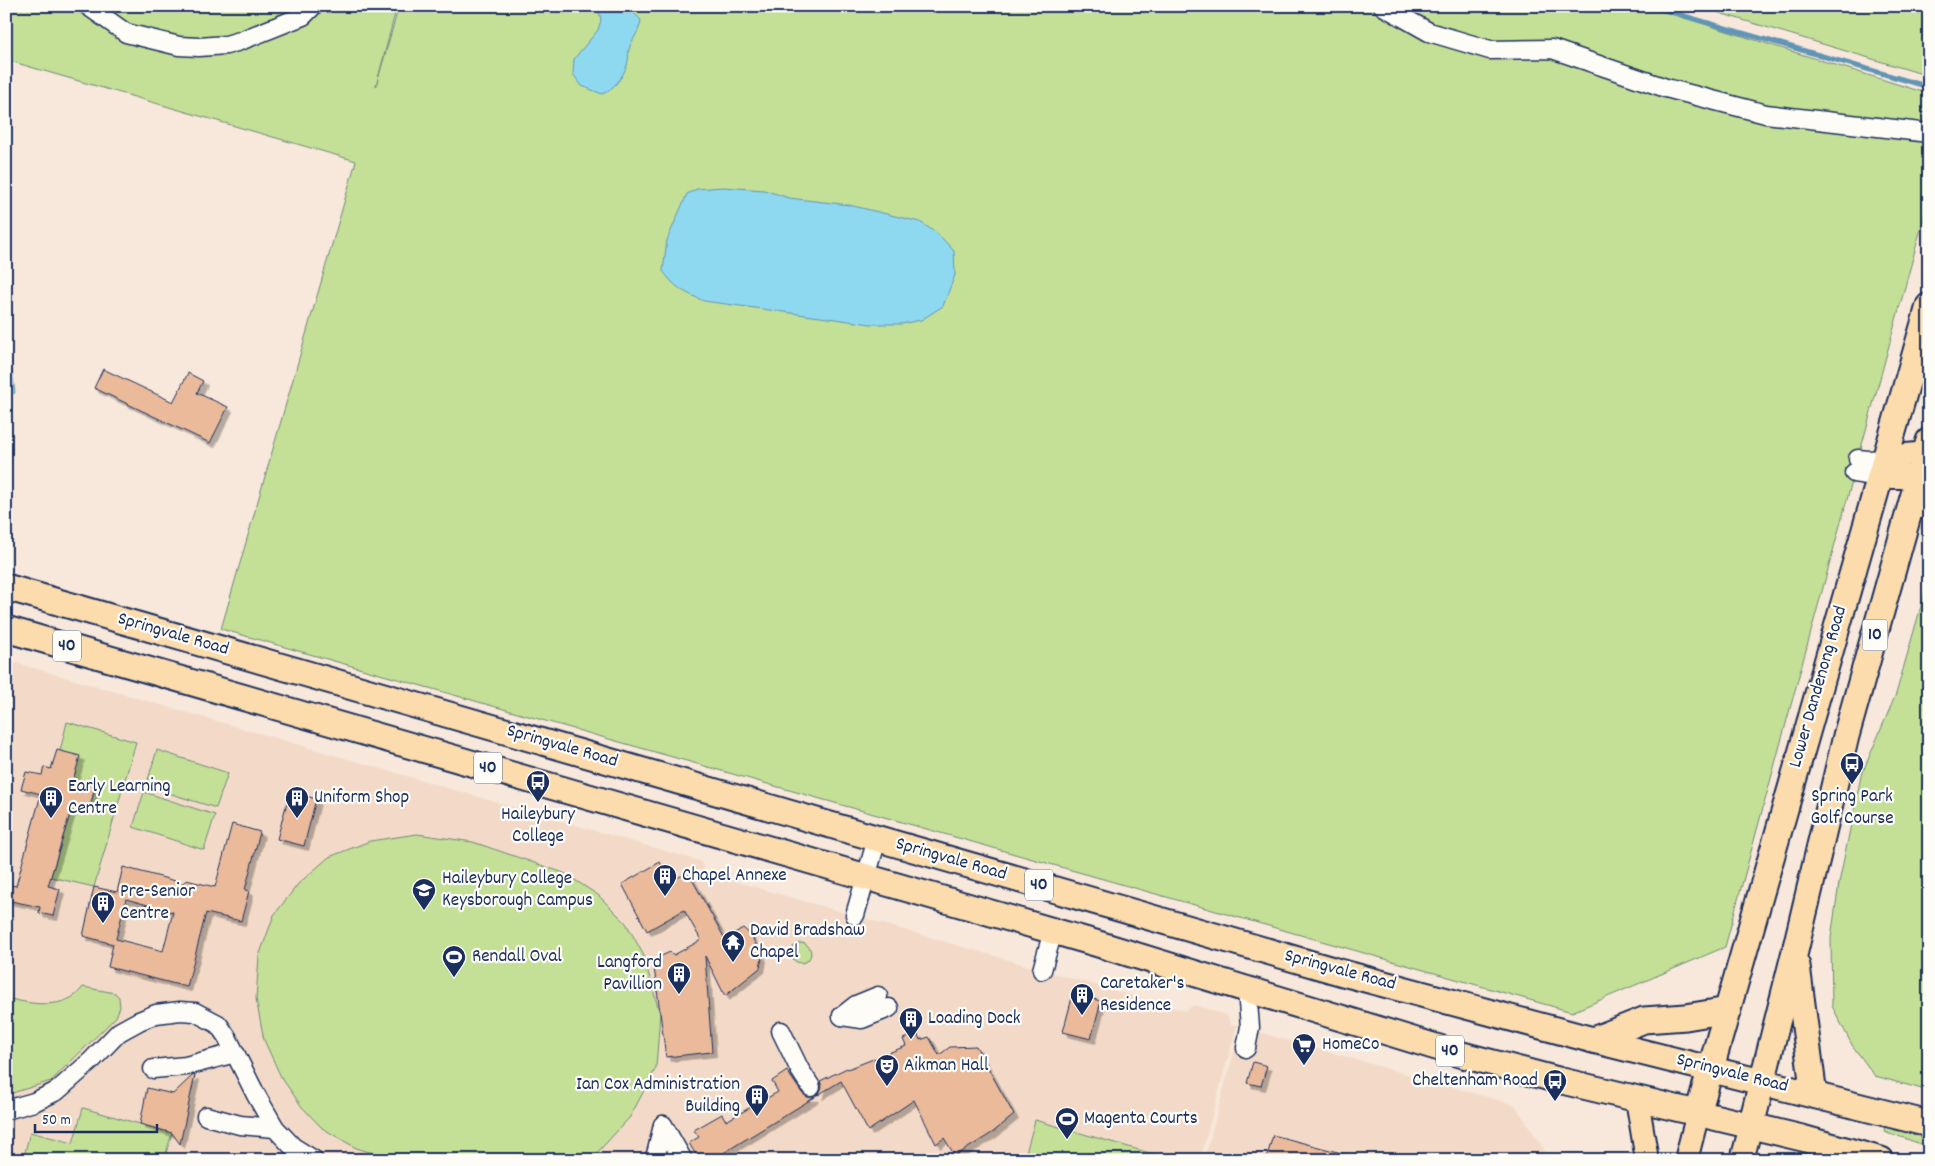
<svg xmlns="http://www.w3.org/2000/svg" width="1935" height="1166" font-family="Dekko,sans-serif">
  <defs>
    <filter id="shadow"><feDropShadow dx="4.5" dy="4.5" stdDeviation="0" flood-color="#0004"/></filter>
  </defs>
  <rect width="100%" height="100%" fill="#f7e8db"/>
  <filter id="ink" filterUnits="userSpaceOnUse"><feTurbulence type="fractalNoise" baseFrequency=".02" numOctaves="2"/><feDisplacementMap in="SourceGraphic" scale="10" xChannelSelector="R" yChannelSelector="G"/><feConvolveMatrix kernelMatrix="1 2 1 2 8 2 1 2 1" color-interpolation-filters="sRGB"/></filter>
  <g filter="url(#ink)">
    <g fill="#f3dac8">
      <path d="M6,660L700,861L707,873L1185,1011L1194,1005L1227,1015L1231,1025H1237L1200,1160H6Z"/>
      <path d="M1241,1027L1515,1105L1551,1160H1204Z"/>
    </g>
    <g fill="#c4df96" stroke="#70877a">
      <path d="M6,6H397L376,86L399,6H1646L1929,94V199L1725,947L1572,1012L221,629L356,161L6,60Z"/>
      <path d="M1696,6H1929V76Z"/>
      <path d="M1929,578V1091L1875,1076L1852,1045L1832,1006L1831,938L1839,883L1861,776L1896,694Z"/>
      <path d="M67,722L136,742L94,887L51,877L73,804L90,808L95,787L73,781L60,751Z"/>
      <path d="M157,750L228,773L216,808L146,786Z"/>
      <path d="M144,792L215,815L204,850L133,827Z"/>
      <path d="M417,834L473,842L564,873L598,895L626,923L643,954L660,1014L656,1068L630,1117L596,1154L584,1160H396L356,1148L322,1128L302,1107L281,1077L264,1040L256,999L259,956L274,915L298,884L329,857L370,841Z"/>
      <circle cx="801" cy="953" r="10"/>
      <path d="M83,987L115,993L119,997L120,1007L116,1017L51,1081L6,1095V998C31,1004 66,1011 83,987Z"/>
      <path d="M83,1108L172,1133L164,1160H23L30,1132L73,1143Z"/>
      <path d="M1035,1120L1174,1160H1024Z"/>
      <path d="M1885,1126L1929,1137V1147L1884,1131Z"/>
    </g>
    <g fill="#8fd9f0" stroke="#6195b6">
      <path d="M598,6H631L632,11L641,20C640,31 632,39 629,49C628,54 629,60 627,65C623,77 614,89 602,94L582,86L573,74L574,59L598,30L601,20Z"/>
      <path d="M723,187L764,190L789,198L849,205L920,222L938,234L954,251L955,275L943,306L921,320L901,324H871L704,301C684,292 676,289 663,271L667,240L687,194L697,189Z"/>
      <path d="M12,369L15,393L6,394V370Z"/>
    </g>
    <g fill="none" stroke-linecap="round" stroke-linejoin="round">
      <path stroke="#6195b6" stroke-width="5" d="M1650,6L1929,87"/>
    </g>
    <g fill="#eaba9a" stroke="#1b2f5e" fill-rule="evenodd" filter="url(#shadow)">
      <path d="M103,369L173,402L188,373L203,381L197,393L228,407L210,443L94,388Z"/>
      <path d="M57,750L80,756L73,781L95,786L90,808L73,804L48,886L60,889L53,916L39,913L40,907L6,900V884L16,886L41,794L21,789L26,772L42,775L44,767L51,769Z"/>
      <path d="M290,791L316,799L304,846L277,839Z"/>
      <path d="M232,824L260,832L245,890L249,891L241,921L206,913L187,987L108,967L113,944L83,936L94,887L117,892L123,867L183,883L186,880L215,887ZM126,899L173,912L163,951L116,939Z"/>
      <path d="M660,862L670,882L688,872L725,939L743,928L751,935L762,957L760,968L725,996L705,956L712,1052L666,1057L653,960L670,952L674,955L701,940L684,910L647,931L622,884Z"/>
      <path d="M1073,994L1101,1001L1091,1039L1063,1032Z"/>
      <path d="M917,1033L920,1040L929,1037L939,1055L950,1047L976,1046L1014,1115L992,1133L955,1156L944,1138L936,1144L914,1100L868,1131L841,1081L818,1095L822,1087L820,1081L847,1068L848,1069L906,1046L903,1039Z"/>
      <path d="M1253,1062L1267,1066L1261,1086L1247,1083Z"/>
      <path d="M787,1071L802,1093L807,1097H815L712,1160H699L689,1143L699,1137L694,1130L722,1114L726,1121L778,1092L772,1081Z"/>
      <path d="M195,1075L180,1144L172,1133L140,1124L147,1088L173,1094L192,1076Z"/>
      <path d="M1273,1135L1349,1155V1160H1266Z"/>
    </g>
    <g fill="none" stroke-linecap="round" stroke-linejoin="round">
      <g stroke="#1b2f5e" stroke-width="21">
        <g id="minor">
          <path d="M88,6L126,33L179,46L199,47L226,45L240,41L303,16L313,6"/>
          <path d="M1383,6L1429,32L1490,50L1552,49L1666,88L1766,114L1929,133"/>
          <path d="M1858,459L1868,460L1885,459"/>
          <path d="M1854,473L1880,477"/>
          <path d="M855,915L877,839"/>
          <path d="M1042,970L1053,931"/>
          <path d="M842,1016L862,1019L889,1008"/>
          <path d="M842,1016L856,1005L878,996"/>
          <path d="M781,1031L800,1070L811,1087"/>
          <path d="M1246,1048L1250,1027L1247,990"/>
          <path d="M153,1069L186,1066L235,1053"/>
          <path d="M6,1110L34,1102L57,1091L91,1061L119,1032L139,1021L156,1014L180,1011L195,1012L218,1024L227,1037L256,1095L275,1128L293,1147L314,1160"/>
          <path d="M206,1116L240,1125L275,1128"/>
          <path d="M663,1125L683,1160"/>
          <path d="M652,1160L656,1155L663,1125"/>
        </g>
      </g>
      <g stroke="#1b2f5e" stroke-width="26">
        <g id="major">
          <path d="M1885,459L1906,455L1929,453"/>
          <path d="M1880,477H1929"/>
          <path d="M1909,509L1929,505"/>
          <path d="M1637,1099L1647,1160"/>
          <path d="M1686,1160L1698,1113"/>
          <path d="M1742,1160L1751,1126"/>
        </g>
      </g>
      <g stroke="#1b2f5e" stroke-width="29">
        <g id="highway">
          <path d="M6,587L1343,973L1593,1040L1929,1124"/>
          <path d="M6,629L1095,943L1459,1054L1558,1080L1802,1138L1881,1160"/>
          <path d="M1797,966L1814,1095"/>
          <path d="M1593,1040L1644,1020L1686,1017L1728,1010"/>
          <path d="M1698,1113L1929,306"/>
          <path d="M1751,1126L1795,951L1846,736L1929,441"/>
        </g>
      </g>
      <use href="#minor" stroke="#fdfcf7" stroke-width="18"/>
      <use href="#major" stroke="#fcdcac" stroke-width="22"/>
      <use href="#highway" stroke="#fcdcac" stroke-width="25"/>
    </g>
  </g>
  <defs>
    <g id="bus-pin" transform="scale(1.25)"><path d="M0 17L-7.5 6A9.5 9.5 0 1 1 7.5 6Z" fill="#1b2f5e" stroke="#fdfcf7"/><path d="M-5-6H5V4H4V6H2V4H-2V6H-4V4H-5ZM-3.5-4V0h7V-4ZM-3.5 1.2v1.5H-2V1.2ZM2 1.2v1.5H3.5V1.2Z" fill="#fff"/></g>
    <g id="building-pin" transform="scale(1.25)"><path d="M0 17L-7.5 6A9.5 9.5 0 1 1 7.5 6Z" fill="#1b2f5e" stroke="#fdfcf7"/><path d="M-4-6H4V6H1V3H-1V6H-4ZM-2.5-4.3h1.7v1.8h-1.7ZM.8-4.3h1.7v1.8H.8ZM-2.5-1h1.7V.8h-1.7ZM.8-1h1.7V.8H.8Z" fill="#fff"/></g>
    <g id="school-pin" transform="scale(1.25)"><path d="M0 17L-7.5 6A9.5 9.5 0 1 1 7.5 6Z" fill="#1b2f5e" stroke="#fdfcf7"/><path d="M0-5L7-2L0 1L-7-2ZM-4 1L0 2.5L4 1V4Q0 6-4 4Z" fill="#fff"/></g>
    <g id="temple-pin" transform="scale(1.25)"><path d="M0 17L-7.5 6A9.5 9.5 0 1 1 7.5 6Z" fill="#1b2f5e" stroke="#fdfcf7"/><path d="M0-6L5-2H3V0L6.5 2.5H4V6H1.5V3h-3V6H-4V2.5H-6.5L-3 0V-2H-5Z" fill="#fff"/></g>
    <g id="stadium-pin" transform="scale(1.25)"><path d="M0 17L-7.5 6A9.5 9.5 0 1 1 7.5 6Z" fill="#1b2f5e" stroke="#fdfcf7"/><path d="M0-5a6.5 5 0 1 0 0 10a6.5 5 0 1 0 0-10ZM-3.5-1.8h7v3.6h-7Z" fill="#fff"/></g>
    <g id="supermarket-pin" transform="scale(1.25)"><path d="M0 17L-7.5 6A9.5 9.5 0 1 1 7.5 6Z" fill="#1b2f5e" stroke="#fdfcf7"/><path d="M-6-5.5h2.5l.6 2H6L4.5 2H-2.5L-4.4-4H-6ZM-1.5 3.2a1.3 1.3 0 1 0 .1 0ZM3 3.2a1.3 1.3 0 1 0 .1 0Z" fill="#fff"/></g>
    <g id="theatre-pin" transform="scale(1.25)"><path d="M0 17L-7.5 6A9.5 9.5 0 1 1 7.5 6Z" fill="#1b2f5e" stroke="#fdfcf7"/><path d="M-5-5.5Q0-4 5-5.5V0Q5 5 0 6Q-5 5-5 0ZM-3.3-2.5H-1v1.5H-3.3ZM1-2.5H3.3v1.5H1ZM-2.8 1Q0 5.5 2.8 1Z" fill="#fff"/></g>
  </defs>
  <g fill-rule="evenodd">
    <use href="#bus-pin" x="1852" y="764"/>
    <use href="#bus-pin" x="538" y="782"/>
    <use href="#building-pin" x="51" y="798"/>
    <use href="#building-pin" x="297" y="798"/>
    <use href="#building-pin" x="665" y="876"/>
    <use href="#school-pin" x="424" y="890"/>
    <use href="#building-pin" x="103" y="903"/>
    <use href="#temple-pin" x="733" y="942"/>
    <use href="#stadium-pin" x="454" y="957"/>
    <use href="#building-pin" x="679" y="974"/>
    <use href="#building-pin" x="1082" y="995"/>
    <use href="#building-pin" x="911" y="1019"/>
    <use href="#supermarket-pin" x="1304" y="1045"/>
    <use href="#theatre-pin" x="887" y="1066"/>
    <use href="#bus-pin" x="1555" y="1081"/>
    <use href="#building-pin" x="757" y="1096"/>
    <use href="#stadium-pin" x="1067" y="1119"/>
  </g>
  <g text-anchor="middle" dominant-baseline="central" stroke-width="4.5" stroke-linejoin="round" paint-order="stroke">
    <g fill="#fdfcf7" stroke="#5f6c8c" stroke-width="1">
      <rect x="1862.5" y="619.5" width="25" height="31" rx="4"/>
      <rect x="53" y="630.5" width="28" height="31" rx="4"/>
      <rect x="474" y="752.5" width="28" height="31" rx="4"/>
      <rect x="1025" y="869.5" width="28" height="31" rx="4"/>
      <rect x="1436" y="1035.5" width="28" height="31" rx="4"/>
    </g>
    <g font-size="18" font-weight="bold" fill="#1b2f5e">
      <text x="1875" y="635">10</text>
      <text x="67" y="646">40</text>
      <text x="488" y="768">40</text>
      <text x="1039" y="885">40</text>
      <text x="1450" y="1051">40</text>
    </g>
    <g font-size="19" fill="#1b2f5e" stroke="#fdfcf7">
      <text transform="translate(173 635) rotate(16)">Springvale Road</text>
      <text transform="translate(1819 687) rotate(-74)">Lower Dandenong Road</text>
      <text transform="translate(562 747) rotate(16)">Springvale Road</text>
      <text transform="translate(951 860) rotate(16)">Springvale Road</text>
      <text transform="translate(1340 971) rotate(15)">Springvale Road</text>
      <text transform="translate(1732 1074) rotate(14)">Springvale Road</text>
    </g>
    <g font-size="19" fill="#1b2f5e" stroke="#fdfcf7" text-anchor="start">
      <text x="68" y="787">Early Learning<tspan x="68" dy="22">Centre</tspan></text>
      <text x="1852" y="797" text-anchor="middle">Spring Park<tspan x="1852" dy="22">Golf Course</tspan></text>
      <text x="314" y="798">Uniform Shop</text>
      <text x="538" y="815" text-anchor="middle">Haileybury<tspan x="538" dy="22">College</tspan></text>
      <text x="682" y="876">Chapel Annexe</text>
      <text x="442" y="879">Haileybury College<tspan x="442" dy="22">Keysborough Campus</tspan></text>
      <text x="120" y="892">Pre-Senior<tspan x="120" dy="22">Centre</tspan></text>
      <text x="750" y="931">David Bradshaw<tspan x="750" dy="22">Chapel</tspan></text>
      <text x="472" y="957">Rendall Oval</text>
      <text x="662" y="963" text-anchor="end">Langford<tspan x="662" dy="22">Pavillion</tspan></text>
      <text x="1100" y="984">Caretaker's<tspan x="1100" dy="22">Residence</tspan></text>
      <text x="928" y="1019">Loading Dock</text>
      <text x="1322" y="1045">HomeCo</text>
      <text x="904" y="1066">Aikman Hall</text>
      <text x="1538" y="1081" text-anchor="end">Cheltenham Road</text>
      <text x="740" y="1085" text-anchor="end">Ian Cox Administration<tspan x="740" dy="22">Building</tspan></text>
      <text x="1084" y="1119">Magenta Courts</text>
    </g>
  </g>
  <rect width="1935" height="1166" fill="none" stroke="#fdfcf7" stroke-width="25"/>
  <rect x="12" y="12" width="1910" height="1141" fill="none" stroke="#1b2f5e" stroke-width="2" filter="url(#ink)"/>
  <path d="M35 1124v8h122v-8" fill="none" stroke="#1b2f5e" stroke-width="2.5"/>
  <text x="42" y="1124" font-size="15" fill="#1b2f5e" stroke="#fdfcf7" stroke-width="4" paint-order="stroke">50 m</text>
</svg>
